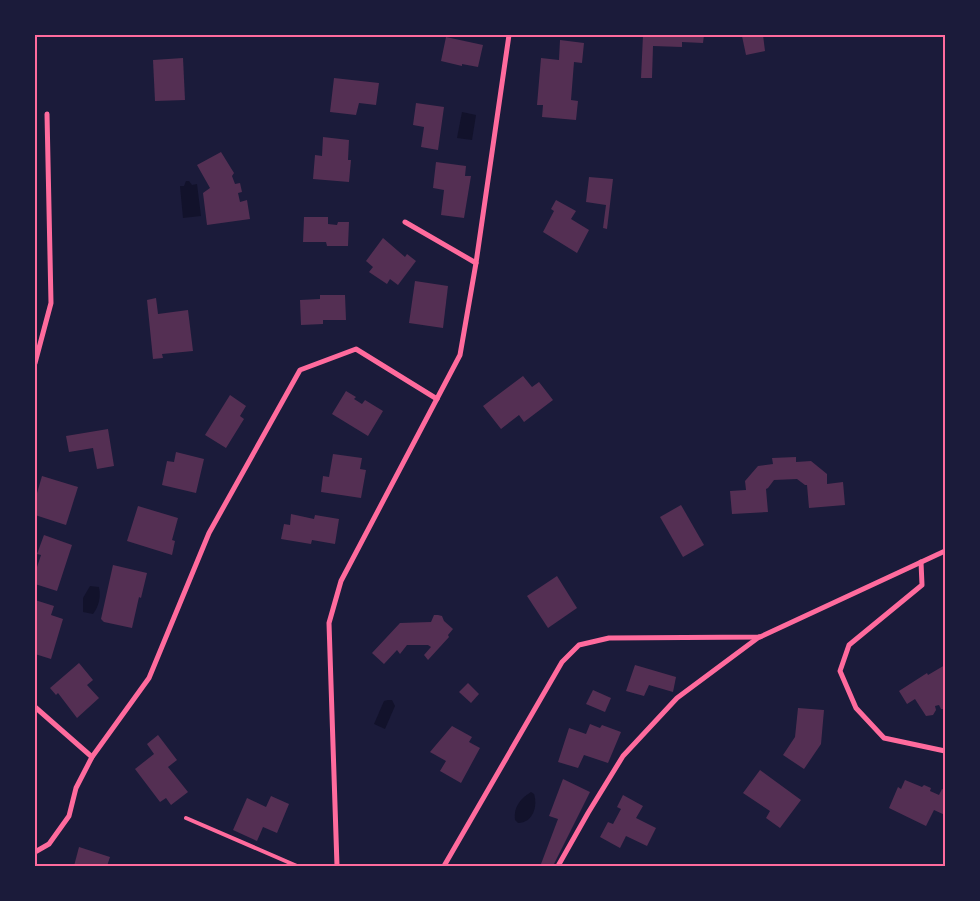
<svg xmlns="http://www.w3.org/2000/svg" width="980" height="901" font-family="'Asap Condensed',sans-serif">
  <rect width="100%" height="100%" fill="#1b1b3a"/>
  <g fill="#12122b">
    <path d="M462,112L476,115L472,140L457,138Z"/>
    <path d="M186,181H189L192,185L197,184L201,216L183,218L180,186H184Z"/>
    <path d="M90,586L99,587C101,597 99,606 93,614L83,612V598Z"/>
    <path d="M388,700H392L395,706L385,729L374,724L384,701Z"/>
    <path d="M531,792L534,794C538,806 533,823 518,823L515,820C513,807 521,798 531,792Z"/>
  </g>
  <g fill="#542f53">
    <path d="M643,35H704L703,43L682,42V47L653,46L652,78H641Z"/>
    <path d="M763,35L765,51L746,55L742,36Z"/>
    <path d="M446,37L483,45L478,67L462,64V66L441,61Z"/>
    <path d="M560,40L584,43L582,63L574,62L571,100L578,101L576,120L542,117L543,105H537L541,58L559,60Z"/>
    <path d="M183,58L185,100L155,101L153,60Z"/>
    <path d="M334,78L379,83L376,105L359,103L356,115L330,112Z"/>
    <path d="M416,103L444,107L438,150L421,147L424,127L413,125Z"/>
    <path d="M323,137L349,140L348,160H351L349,182L313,179L315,155L322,156Z"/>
    <path d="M221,152L234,173L232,176L235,184L240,183L242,192L238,193L240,202L247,200L250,219L207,225L203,193L210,188L197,165Z"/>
    <path d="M436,162L466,166L465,176H471L464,218L441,215L444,190L433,188Z"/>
    <path d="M589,177L613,179L607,229L603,228L606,205L586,202Z"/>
    <path d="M556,200L576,211L571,219L589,230L577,253L543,232L554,211L551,209Z"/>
    <path d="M304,217H328V224L337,225L338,222H349L348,246H327L326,242H303Z"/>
    <path d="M383,238L405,257L407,254L416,261L398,285L390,279L387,284L369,272L373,267L366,261Z"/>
    <path d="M415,281L448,286L443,328L409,323Z"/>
    <path d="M320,295H345L346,320H323V324L301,325L300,300L320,299Z"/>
    <path d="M156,298L158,314L188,310L193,351L162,354L163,358L153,359L147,300Z"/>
    <path d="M523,376L532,387L539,382L553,400L524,422L519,415L501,429L483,406Z"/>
    <path d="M346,391L356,397L354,399L362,404L365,400L383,411L368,436L332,414Z"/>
    <path d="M230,395L246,406L240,416L244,419L226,448L205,435Z"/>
    <path d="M108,429L114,466L97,469L93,448L69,452L66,436Z"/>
    <path d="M176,452L204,459L196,493L162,485L167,461L174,462Z"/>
    <path d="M333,454L362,458L360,469L366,470L361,498L321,492L323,476L329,477Z"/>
    <path d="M796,457V462L811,461L827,474V484L843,482L845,505L809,508L807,485H805L797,479L774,480L768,488L766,489L768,512L732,514L730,491L746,490L745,481L758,466L773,464L772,458Z"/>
    <path d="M42,476L78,487L66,525L35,515V500Z"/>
    <path d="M681,505L704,545L683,557L660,517Z"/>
    <path d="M138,506L178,518L172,540L175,541L172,555L127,541Z"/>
    <path d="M291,514L314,519L315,515L339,519L335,544L312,540L311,544L281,539L284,524L290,525Z"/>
    <path d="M44,535L72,545L57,591L35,584V567H37L41,555L37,554Z"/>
    <path d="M113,565L147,573L141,598L139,597L132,628L104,622L101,619Z"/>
    <path d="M557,576L577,608L548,628L527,596Z"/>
    <path d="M35,600L54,606L51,615L63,619L51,659L35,654Z"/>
    <path d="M434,615H438L442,616L444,621L453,629L448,635L449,637L428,660L424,655L431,647L428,645H407L400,654L397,650L384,664L372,653L400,623L431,622Z"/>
    <path d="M79,663L93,680L87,685L99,698L77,718L58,693L56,695L50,688Z"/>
    <path d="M635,665L676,677L673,692L649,685L644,696L626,691Z"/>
    <path d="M945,665V709H941L939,705L935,706L936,710L933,715L926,716L915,699L907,704L899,691L927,673L928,675Z"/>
    <path d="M468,683L479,694L471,703L459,692Z"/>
    <path d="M593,690L611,698L605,712L586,704Z"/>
    <path d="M798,708L824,710L821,744L804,769L783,755L795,737Z"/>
    <path d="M590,724L600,728L602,725L621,732L608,763L584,755L578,768L558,762L569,728L586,734Z"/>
    <path d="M452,726L472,737L469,742L480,748L461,783L440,771L446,761L430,752Z"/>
    <path d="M158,735L177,760L168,767L188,792L171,805L166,798L160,802L135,769L154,754L147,744Z"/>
    <path d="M760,770L801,800L780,828L766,818L770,811L743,793Z"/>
    <path d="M563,779L590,792L553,866H545L541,864L558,819L549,816Z"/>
    <path d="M905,780L922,787L924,785L931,788L930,791L939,795L942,789L945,790V815L934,810L926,826L889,808L898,787L901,789Z"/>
    <path d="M623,795L643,806L636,818L656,828L647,846L626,836L620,848L600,837L608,822L613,824L621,809L617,807Z"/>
    <path d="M271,796L289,804L277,833L263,827L257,841L233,830L247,798L266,807Z"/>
    <path d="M79,847L110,857L107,866H74Z"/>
  </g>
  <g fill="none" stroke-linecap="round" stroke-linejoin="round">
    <path stroke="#ff6b9d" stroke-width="4" d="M186,818L297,866"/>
    <g stroke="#ff6b9d" stroke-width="5">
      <path d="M405,222L476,263"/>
      <path d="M35,363L51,303L47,114"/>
      <path d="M921,562L922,585L849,645L840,671L856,708L884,738L945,751"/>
      <path d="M35,707L92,757"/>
      <path d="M35,852L49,844L69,816L76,788L92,757L149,678L209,533L300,370L356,349L437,399"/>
      <path d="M337,866L329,623L341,581L460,355L476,263L509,35"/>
      <path d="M444,866L562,662L579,645L609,638L760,637L945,551"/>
      <path d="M558,866L588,813L623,756L677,698L759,637"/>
    </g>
  </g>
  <rect width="980" height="901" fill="none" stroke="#1b1b3a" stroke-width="72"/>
  <rect x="36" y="36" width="908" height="829" fill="none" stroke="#ff6b9d" stroke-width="2"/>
</svg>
